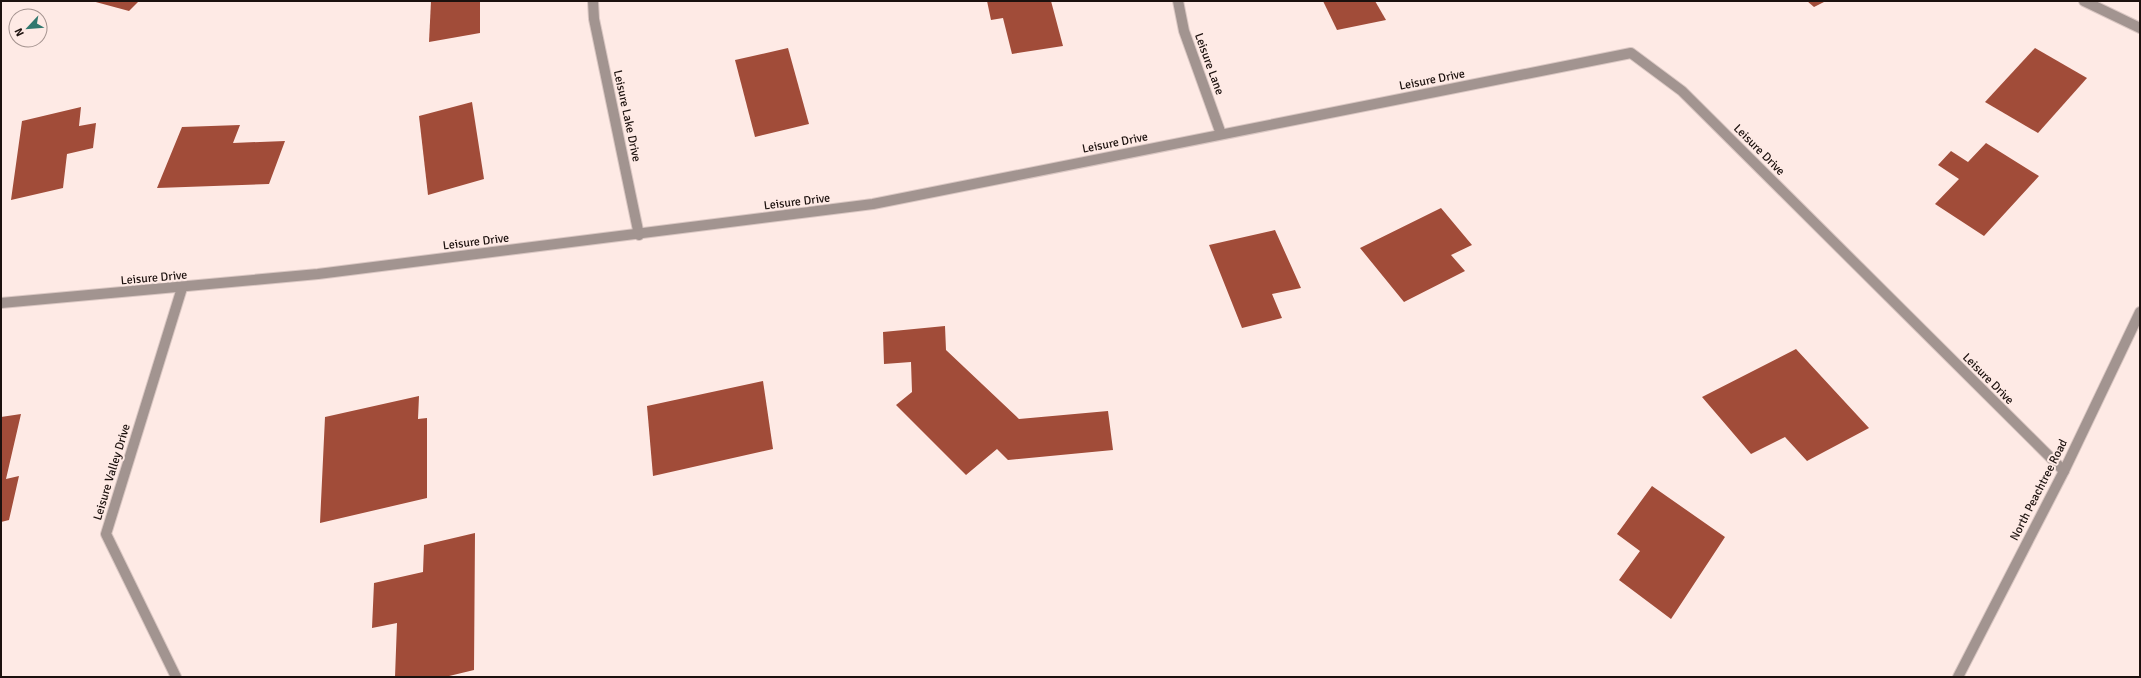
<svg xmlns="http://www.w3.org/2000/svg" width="2141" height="678" font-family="Signika,sans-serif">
  <rect width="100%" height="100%" fill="#feeae5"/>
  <g fill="#a14c39">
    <path d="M92,1H139L129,11Z"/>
    <path d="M431,1H480V33L429,42Z"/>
    <path d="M987,1H1051L1063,46L1012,54L1003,18L991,20Z"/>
    <path d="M1323,1H1375L1386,20L1337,30Z"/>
    <path d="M1807,1H1826L1814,7Z"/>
    <path d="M788,48L809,124L755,137L735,60Z"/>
    <path d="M2035,48L2087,78L2038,133L1985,102Z"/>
    <path d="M472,102L484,179L428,195L419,116Z"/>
    <path d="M81,107L79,126L96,123L93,148L67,154L63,188L11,200L22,121Z"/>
    <path d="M240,125L233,143L285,141L269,184L157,188L182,127Z"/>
    <path d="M1986,143L2039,176L1984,236L1935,204L1959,179L1938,165L1951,151L1968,162Z"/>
    <path d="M1441,208L1472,245L1451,255L1465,271L1404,302L1360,248Z"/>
    <path d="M1275,230L1301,288L1272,294L1282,318L1242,328L1209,245Z"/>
    <path d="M945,326L946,350L1019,419L1108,411L1113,450L1008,460L997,449L966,475L896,405L912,392L911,362L884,364L883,332Z"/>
    <path d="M1796,349L1869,428L1807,461L1785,437L1751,454L1702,397Z"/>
    <path d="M763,381L773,449L653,476L647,406Z"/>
    <path d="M419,396L418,419L427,418V498L320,523L325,417Z"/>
    <path d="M21,414L6,479L19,476L9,520L1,522V417Z"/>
    <path d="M1652,486L1725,537L1671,619L1619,580L1640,551L1617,534Z"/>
    <path d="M475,533L474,670L445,677H395L397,623L372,628L374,583L423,572L424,545Z"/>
  </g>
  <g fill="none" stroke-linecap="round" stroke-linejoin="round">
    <g stroke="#dac7c3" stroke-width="12">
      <g id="street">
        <path d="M593,1L594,19L639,235"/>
        <path d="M1178,1L1184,31L1221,134"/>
        <path d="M2084,1L2140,28"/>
        <path d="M1,303L318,274L873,204L1631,53L1682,91L2064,471"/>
        <path d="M176,677L106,534L182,288"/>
        <path d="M1958,677L2064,471L2140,312"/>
      </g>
    </g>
    <use href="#street" stroke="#a29490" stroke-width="10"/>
  </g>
  <g text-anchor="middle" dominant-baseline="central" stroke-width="4" stroke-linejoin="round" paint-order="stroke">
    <g font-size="12" fill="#1c110e" stroke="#feeae5">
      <text transform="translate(1209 64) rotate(70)">Leisure Lane</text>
      <text transform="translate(1432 80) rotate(-11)">Leisure Drive</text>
      <text transform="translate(627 116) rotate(78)">Leisure Lake Drive</text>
      <text transform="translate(1115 143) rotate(-11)">Leisure Drive</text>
      <text transform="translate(1759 150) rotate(45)">Leisure Drive</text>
      <text transform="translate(797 202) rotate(-7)">Leisure Drive</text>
      <text transform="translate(476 242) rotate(-7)">Leisure Drive</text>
      <text transform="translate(154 278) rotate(-5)">Leisure Drive</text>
      <text transform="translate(1988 379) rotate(45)">Leisure Drive</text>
      <text transform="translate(112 472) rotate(-73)">Leisure Valley Drive</text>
      <text transform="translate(2039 490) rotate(-63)">North Peachtree Road</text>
    </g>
  </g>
  <rect width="2141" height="678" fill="none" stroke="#1c110e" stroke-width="4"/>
  <g transform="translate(28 28) rotate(244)"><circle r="19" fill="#feeae5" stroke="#a4938f"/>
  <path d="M0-3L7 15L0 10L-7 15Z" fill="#31786f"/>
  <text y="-6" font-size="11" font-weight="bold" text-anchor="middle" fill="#1c110e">N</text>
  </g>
</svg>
